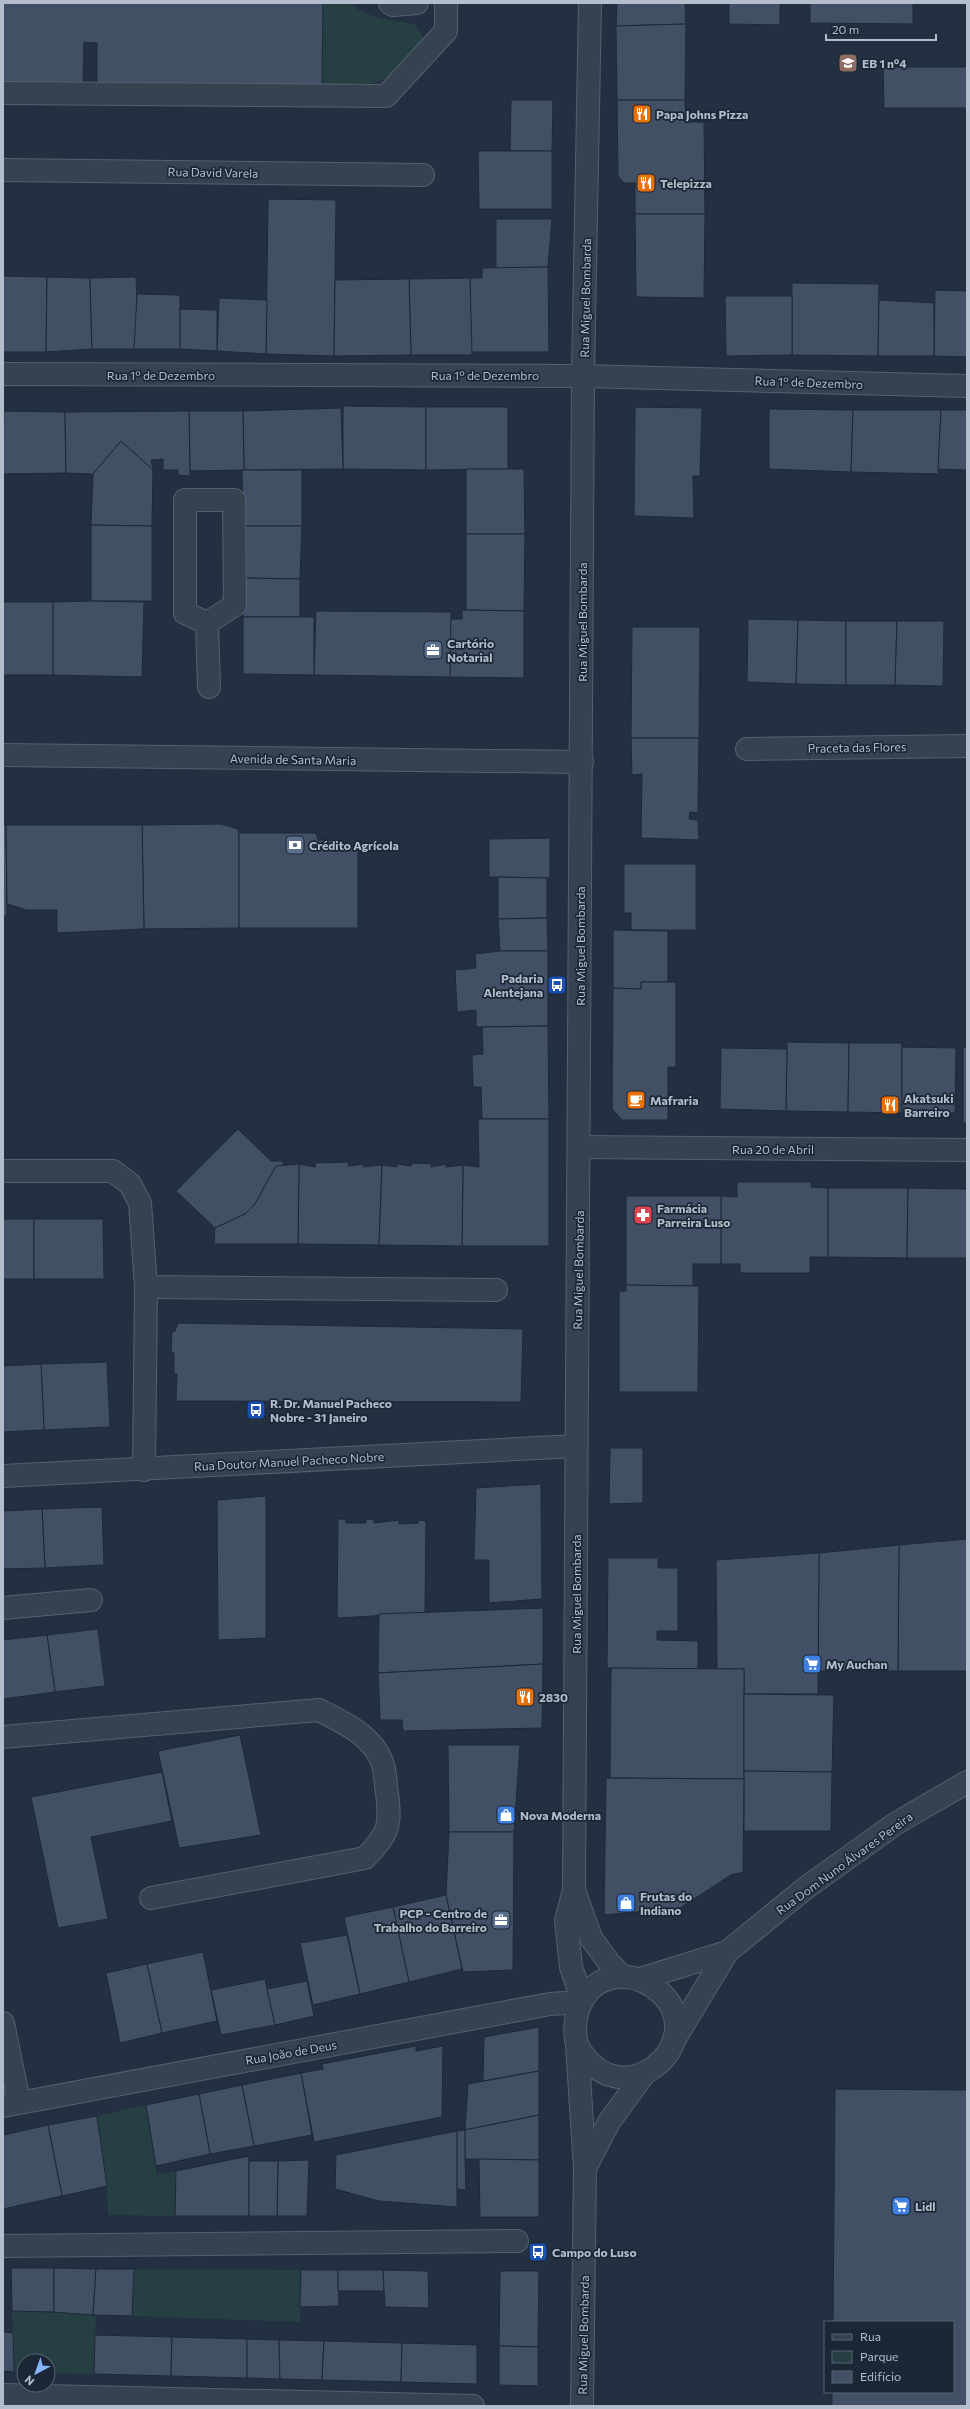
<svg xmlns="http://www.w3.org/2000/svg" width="970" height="2409" font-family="Commissioner,sans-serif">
  <rect width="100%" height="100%" fill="#233041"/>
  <g fill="#253f42">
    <path d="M323,3H350C366,18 392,20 414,24L423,37C400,84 370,87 322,88Z"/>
    <path d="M146,2105L157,2175L176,2171L175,2216L108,2215L107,2186L97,2116Z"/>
    <path d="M134,2269L301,2270L300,2322L132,2316Z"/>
    <path d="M12,2311L96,2314L94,2374L48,2373V2361H24V2372H14Z"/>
  </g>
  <g fill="#415064" stroke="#1e2938">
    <path d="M3,3H323L322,88H97V43L84,42L83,89L3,88Z"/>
    <path d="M617,3H685L686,24L616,26Z"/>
    <path d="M729,3H780V25L729,24Z"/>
    <path d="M810,3H913V24L810,23Z"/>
    <path d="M686,24L685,100H617L616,26Z"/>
    <path d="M883,67H967V108H884Z"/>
    <path d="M511,100H553L552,151H510Z"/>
    <path d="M617,100H685L686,122H704L705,214H635V183H624L618,176Z"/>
    <path d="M478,151H552V209H479Z"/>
    <path d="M268,199L336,200L334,356L266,354Z"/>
    <path d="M635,214H705L704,298L636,297Z"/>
    <path d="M496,219H552L548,267L496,268Z"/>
    <path d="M548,267L549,352H471L470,278H482V268Z"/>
    <path d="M3,276L47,277L46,352H3Z"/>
    <path d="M47,277L90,278L92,349L46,352Z"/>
    <path d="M136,277L138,349H92L90,278Z"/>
    <path d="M470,278L472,355H411L409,279Z"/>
    <path d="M409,279L411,355L334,356L335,280Z"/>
    <path d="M792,283L879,284L878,356L792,355Z"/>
    <path d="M935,290L967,291V357L934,356Z"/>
    <path d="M137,294L180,295V349H134Z"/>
    <path d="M725,296H792V355L726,356Z"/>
    <path d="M219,298L267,300L266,354L217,351Z"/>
    <path d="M879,300L934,303V356H878Z"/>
    <path d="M180,309L217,310V351L180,349Z"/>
    <path d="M343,406L426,407V470L343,469Z"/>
    <path d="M426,407H508V469L426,470Z"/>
    <path d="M635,407L702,408L700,476H693L694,518L634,516Z"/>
    <path d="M341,408L343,469L244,470L243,411Z"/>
    <path d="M769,409L853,410L851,472L769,469Z"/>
    <path d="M853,410H941L938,474L851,472Z"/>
    <path d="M941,410H967V470L938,469Z"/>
    <path d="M4,411L65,412L66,473L3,474Z"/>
    <path d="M189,411H243L244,470L190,471Z"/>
    <path d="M189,411L190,476L178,475V470H163V459L151,460L153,470L121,441L93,474L66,473L65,412Z"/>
    <path d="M121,441L153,470L152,526L91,525L93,474Z"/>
    <path d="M466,469H524L525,534H466Z"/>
    <path d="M242,470H302V526H243Z"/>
    <path d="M91,525L152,526V601H91Z"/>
    <path d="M243,526H302L300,579L243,578Z"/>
    <path d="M466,534H525L524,611L466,610Z"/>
    <path d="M243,578L300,579V617H243Z"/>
    <path d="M91,601L144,602L142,677L53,675V602Z"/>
    <rect x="3" y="602" width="50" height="73"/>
    <path d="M462,610L524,611V678L450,677V619H462Z"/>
    <path d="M316,611L451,612L450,677L314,675Z"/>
    <path d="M243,617H314V675L243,674Z"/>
    <path d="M748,619L798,620L796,684L747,682Z"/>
    <path d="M798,620L846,621V685L796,684Z"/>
    <path d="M846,621H897L895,685H846Z"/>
    <path d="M897,621H944L943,686L895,685Z"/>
    <path d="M632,627H700L699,738H631Z"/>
    <path d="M631,738H699L698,813L690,812L689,819L698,820L699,840L641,838L642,774L632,775Z"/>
    <path d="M221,824L238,829L239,833V928L144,929L142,825Z"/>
    <path d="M3,825H6L7,916H3Z"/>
    <path d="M6,825H142L144,929L57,933V910H27L7,904Z"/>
    <path d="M239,833H316L318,840H333L336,847H358V928H239Z"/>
    <path d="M550,838V878L489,877V839Z"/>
    <path d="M624,864H696V930H631V913H624Z"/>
    <path d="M498,877L547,878V918L498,919Z"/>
    <path d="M547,918L548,951H500L498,919Z"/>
    <path d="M613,930L668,931V982H641V989L613,988Z"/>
    <path d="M500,951H548V1026L476,1027V1010L457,1012L455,970L476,968L475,954Z"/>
    <path d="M641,982H676V1067H668V1120H622L612,1109L613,988L641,989Z"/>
    <path d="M548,1026L549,1119H482L481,1087H473L472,1055L483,1054L482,1027Z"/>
    <path d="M787,1042L849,1043L848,1112L786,1111Z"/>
    <path d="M849,1043H902V1113L848,1112Z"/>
    <path d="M902,1047L956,1048L955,1113H902Z"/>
    <rect x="963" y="1047" width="4" height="76"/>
    <path d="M721,1048L787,1049L786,1111L720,1109Z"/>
    <path d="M478,1119H549V1246H462L463,1165L479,1167Z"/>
    <path d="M238,1129L271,1161H283V1166H276L255,1204L245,1214L215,1228L176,1191Z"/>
    <path d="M349,1162L348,1166L365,1164L363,1167L382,1165L379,1245L298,1244L299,1164L315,1167V1163Z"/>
    <path d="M412,1163L432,1164L431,1167L447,1164L446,1167L463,1165L462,1246L379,1245L382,1165L397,1167V1164L411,1166Z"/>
    <path d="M299,1164L298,1244H214L215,1228L245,1214L255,1204L276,1166Z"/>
    <path d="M737,1182H812L811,1187L828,1188V1257H810V1273H740V1264H721V1196L737,1197Z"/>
    <path d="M828,1188H908L907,1258L828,1257Z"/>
    <path d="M908,1188L967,1189V1258H907Z"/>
    <path d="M626,1196H721V1264H693V1286L626,1285Z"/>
    <rect x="3" y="1219" width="31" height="60"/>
    <path d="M34,1219H103L104,1279H34Z"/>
    <path d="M626,1285L699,1286L698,1392H619V1291H626Z"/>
    <path d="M178,1323L523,1329L521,1402L176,1401L177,1374H174V1353H171L172,1332L175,1331Z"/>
    <path d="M107,1362L110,1427L44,1430L41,1364Z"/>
    <path d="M41,1364L44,1430L3,1432V1366Z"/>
    <path d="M610,1448H643V1503L609,1504Z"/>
    <path d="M541,1484L542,1599L489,1603V1560H474L476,1488Z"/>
    <path d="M266,1496V1638L218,1640L217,1500Z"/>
    <path d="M102,1507L104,1565L45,1568L42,1509Z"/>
    <path d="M42,1509L45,1568L3,1569V1511Z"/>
    <path d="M338,1519H346V1523H366L365,1520L374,1519V1523L399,1520V1524L418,1523V1520L426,1521L425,1613L337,1618Z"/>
    <path d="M967,1539V1671H898L899,1545Z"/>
    <path d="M899,1545L898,1671H818L819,1553Z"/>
    <path d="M819,1553L818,1694H744V1669H717L716,1560Z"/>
    <path d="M608,1558H658V1568H678V1631H657V1640L698,1641V1669L607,1668Z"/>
    <path d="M543,1608V1664L378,1673L379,1614Z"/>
    <path d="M98,1629L105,1686L55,1692L47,1635Z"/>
    <path d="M47,1635L55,1692L3,1699V1640Z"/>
    <path d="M543,1664L542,1728L403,1731L402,1720H380L378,1673Z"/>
    <path d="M611,1668L744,1669V1779L610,1778Z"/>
    <path d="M744,1694L834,1695L832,1772L744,1771Z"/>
    <path d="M240,1735L261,1835L179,1848L158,1751Z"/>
    <path d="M448,1745H520L514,1832H449Z"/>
    <path d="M744,1771L832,1772L831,1831H744Z"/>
    <path d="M162,1772L172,1821L91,1837L108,1919L58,1928L31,1797Z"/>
    <path d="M606,1778L744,1779L743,1872L731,1875L680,1908L604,1915Z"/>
    <path d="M449,1832H514L513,1970L463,1972L446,1895Z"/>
    <path d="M446,1895L462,1969L409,1982L393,1907Z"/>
    <path d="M393,1907L409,1982L360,1994L344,1917Z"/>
    <path d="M347,1935L360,1994L313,2005L300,1943Z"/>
    <path d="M203,1952L217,2021L162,2033L147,1964Z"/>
    <path d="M147,1964L162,2033L120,2043L106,1973Z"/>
    <path d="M265,1979L275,2025L221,2035L211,1990Z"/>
    <path d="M307,1981L314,2016L275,2025L267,1989Z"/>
    <path d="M539,2027V2071L483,2081L484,2037Z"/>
    <path d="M416,2046V2051L443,2046L442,2117L314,2142L301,2073L323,2069L322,2064Z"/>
    <path d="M539,2071V2115L465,2130L468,2084Z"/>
    <path d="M301,2073L312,2135L254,2146L242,2085Z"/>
    <path d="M242,2085L254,2146L210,2154L199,2094Z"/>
    <path d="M835,2089L967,2090V2406H832V2392H953V2322H833Z"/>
    <path d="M199,2094L210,2154L156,2166L146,2105Z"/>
    <path d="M539,2115V2160L465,2159V2130Z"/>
    <path d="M97,2116L107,2186L62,2196L48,2125Z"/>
    <path d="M48,2125L62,2196L3,2209V2135Z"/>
    <path d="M465,2130V2159L466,2190L457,2189V2131Z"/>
    <path d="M457,2131V2207L379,2201L335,2189L336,2155Z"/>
    <path d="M249,2156V2216H175L176,2171Z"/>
    <path d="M479,2159L539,2160V2217H480Z"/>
    <path d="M309,2160L307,2216H277L278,2161Z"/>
    <path d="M249,2161H278L277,2216H249Z"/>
    <path d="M11,2268H54V2312L12,2311Z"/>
    <path d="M54,2268L96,2269L93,2315L54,2312Z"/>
    <path d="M96,2269H134L132,2316L93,2315Z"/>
    <path d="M301,2270H338L339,2306L300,2307Z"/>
    <path d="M338,2270H383L384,2291H338Z"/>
    <path d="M383,2270L428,2271L429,2308L385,2307Z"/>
    <path d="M500,2271H539L538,2347L499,2346Z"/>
    <path d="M3,2332L13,2333L14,2372L3,2371Z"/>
    <path d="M95,2335L172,2337L171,2376L94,2374Z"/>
    <path d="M172,2337L247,2339V2378L171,2376Z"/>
    <path d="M247,2339L279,2340L280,2379L247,2378Z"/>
    <path d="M279,2340L324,2341L322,2380L280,2379Z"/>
    <path d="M324,2341L402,2343L401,2382L322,2380Z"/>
    <path d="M402,2343L477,2345V2384L401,2382Z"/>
    <path d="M499,2346L538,2347V2386L499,2385Z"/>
  </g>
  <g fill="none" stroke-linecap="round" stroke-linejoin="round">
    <g stroke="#55606e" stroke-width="24">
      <g id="minor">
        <path d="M390,3L393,5L417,3"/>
        <path d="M3,93L386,96L446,31V3"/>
        <path d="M3,170L423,175"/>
        <path d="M3,374L583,376L967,386"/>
        <path d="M207,623L185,613V500H234L235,605L207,623L209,687"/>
        <path d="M747,749L967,746"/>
        <path d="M3,755L582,762"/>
        <path d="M579,1147L967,1150"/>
        <path d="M3,1171H113L130,1184L140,1203L146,1287L144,1470"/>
        <path d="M146,1287L496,1290"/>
        <path d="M3,1476L576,1446"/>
        <path d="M3,1608L91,1600"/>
        <path d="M3,1737L319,1710C343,1722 372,1735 382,1762C386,1771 385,1783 387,1793C391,1826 389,1833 365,1858L151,1898"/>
        <path d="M574,1890L591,1938L610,1964L623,1977"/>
        <path d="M640,1979L727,1952"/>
        <path d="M582,1999L571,1967L566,1921L574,1890L583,376L590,3"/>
        <path d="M3,2023L19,2102"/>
        <path d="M674,2040L727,1952L807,1887L895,1824L967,1782"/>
        <path d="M577,2045C620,2122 711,2044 662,1994C651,1984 639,1977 624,1977C585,1976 570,2013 577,2045L585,2168L582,2406"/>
        <path d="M3,2106L550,2004L580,2002"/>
        <path d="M585,2168L609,2122L644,2074"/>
        <path d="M3,2246L517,2241"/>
        <path d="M3,2395L473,2406"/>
      </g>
    </g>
    <use href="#minor" stroke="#374251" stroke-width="22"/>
  </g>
  <defs>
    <g id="school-square" transform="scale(1)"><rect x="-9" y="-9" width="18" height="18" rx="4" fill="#8d6e63" stroke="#1c2736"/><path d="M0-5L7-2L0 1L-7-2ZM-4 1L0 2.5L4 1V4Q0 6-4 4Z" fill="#fff"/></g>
    <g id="restaurant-square" transform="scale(1)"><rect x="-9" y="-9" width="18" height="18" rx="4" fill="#e8710a" stroke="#1c2736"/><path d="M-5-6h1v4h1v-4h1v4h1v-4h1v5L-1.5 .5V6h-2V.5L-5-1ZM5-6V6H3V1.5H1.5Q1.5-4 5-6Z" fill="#fff"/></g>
    <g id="office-square" transform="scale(1)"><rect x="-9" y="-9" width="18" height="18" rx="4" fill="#5c6f8a" stroke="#1c2736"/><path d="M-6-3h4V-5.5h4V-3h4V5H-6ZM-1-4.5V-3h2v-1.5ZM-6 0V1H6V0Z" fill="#fff"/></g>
    <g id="bank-square" transform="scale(1)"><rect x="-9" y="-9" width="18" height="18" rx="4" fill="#5c6f8a" stroke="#1c2736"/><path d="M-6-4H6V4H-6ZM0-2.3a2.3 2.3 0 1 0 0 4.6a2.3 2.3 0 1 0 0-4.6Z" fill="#fff"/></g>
    <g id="bus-square" transform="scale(1)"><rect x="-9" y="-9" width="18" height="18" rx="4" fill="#1a4fb4" stroke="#1c2736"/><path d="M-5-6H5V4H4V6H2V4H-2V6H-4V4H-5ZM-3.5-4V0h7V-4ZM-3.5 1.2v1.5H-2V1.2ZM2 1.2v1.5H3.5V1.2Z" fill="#fff"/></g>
    <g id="cafe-square" transform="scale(1)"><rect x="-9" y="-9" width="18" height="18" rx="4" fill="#e8710a" stroke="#1c2736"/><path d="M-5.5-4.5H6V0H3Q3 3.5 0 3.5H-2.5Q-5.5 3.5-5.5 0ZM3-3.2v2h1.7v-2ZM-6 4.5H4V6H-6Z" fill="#fff"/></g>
    <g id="pharmacy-square" transform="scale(1)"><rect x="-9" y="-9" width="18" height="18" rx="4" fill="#e0444e" stroke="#1c2736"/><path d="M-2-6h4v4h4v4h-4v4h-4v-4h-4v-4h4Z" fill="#fff"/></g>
    <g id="supermarket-square" transform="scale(1)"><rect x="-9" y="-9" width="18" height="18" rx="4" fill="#3f7fe0" stroke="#1c2736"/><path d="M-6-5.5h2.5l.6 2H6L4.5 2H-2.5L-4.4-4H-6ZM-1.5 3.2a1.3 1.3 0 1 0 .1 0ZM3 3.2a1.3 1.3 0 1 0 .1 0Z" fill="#fff"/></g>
    <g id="shop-square" transform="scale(1)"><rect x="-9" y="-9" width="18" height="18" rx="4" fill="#3f7fe0" stroke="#1c2736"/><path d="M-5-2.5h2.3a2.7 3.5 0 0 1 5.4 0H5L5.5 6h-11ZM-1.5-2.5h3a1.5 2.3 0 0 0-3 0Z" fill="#fff"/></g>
  </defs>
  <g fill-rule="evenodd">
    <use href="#school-square" x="848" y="63"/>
    <use href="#restaurant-square" x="642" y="114"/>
    <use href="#restaurant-square" x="646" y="183"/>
    <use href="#office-square" x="433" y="650"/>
    <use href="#bank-square" x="295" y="845"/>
    <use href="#bus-square" x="557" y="985"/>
    <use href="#cafe-square" x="636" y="1100"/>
    <use href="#restaurant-square" x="890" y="1105"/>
    <use href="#pharmacy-square" x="643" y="1215"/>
    <use href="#bus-square" x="256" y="1410"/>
    <use href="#supermarket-square" x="812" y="1664"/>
    <use href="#restaurant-square" x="525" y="1697"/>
    <use href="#shop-square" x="506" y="1815"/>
    <use href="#shop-square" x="626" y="1903"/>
    <use href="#office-square" x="501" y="1920"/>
    <use href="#supermarket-square" x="901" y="2206"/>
    <use href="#bus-square" x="538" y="2252"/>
  </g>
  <g text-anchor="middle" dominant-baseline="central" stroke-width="3.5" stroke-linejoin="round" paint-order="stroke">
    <g font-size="12" font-weight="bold" fill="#b3bdcb" stroke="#1c2736" text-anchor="start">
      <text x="862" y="63">EB 1 nº4</text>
      <text x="656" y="114">Papa Johns Pizza</text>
      <text x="660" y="183">Telepizza</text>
      <text x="447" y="643">Cartório<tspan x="447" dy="14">Notarial</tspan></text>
      <text x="309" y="845">Crédito Agrícola</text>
      <text x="543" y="978" text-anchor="end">Padaria<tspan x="543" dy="14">Alentejana</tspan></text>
      <text x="904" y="1098">Akatsuki<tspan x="904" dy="14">Barreiro</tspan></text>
      <text x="650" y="1100">Mafraria</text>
      <text x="657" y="1208">Farmácia<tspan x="657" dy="14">Parreira Luso</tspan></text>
      <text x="270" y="1403">R. Dr. Manuel Pacheco<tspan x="270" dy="14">Nobre - 31 Janeiro</tspan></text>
      <text x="826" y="1664">My Auchan</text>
      <text x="539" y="1697">2830</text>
      <text x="520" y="1815">Nova Moderna</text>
      <text x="640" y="1896">Frutas do<tspan x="640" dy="14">Indiano</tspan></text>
      <text x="487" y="1913" text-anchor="end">PCP - Centro de<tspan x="487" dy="14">Trabalho do Barreiro</tspan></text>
      <text x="915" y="2206">Lidl</text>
      <text x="552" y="2252">Campo do Luso</text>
    </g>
    <g font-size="12" fill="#b3bdcb" stroke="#1c2736">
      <text transform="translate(213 172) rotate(1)">Rua David Varela</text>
      <text transform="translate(585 298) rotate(-89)">Rua Miguel Bombarda</text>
      <text x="161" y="375">Rua 1º de Dezembro</text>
      <text x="485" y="375">Rua 1º de Dezembro</text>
      <text transform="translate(809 382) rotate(2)">Rua 1º de Dezembro</text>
      <text transform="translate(582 622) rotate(-90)">Rua Miguel Bombarda</text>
      <text transform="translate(857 747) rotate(-1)">Praceta das Flores</text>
      <text transform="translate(293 759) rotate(1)">Avenida de Santa Maria</text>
      <text transform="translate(580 946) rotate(-90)">Rua Miguel Bombarda</text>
      <text x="773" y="1149">Rua 20 de Abril</text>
      <text transform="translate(578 1270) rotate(-89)">Rua Miguel Bombarda</text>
      <text transform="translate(289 1461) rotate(-3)">Rua Doutor Manuel Pacheco Nobre</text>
      <text transform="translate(576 1594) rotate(-90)">Rua Miguel Bombarda</text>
      <text transform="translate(844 1863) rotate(-36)">Rua Dom Nuno Álvares Pereira</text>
      <text transform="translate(291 2052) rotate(-10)">Rua João de Deus</text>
      <text transform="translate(583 2335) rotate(-89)">Rua Miguel Bombarda</text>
    </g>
  </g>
  <rect width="970" height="2409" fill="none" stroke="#b3bdcb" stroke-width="8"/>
  <rect x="824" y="2321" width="130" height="72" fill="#1c2736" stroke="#586372"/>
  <rect x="832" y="2334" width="20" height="6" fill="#374251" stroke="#586372"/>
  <text x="860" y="2341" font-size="12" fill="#b3bdcb">Rua</text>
  <rect x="832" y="2351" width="20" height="12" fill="#253f42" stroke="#586372"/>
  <text x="860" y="2361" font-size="12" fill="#b3bdcb">Parque</text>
  <rect x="832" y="2371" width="20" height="12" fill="#415064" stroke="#586372"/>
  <text x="860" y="2381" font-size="12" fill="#b3bdcb">Edifício</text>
  <g transform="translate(36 2373) rotate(221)"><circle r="19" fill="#1c2736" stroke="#586372"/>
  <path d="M0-3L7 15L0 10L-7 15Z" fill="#85b5ff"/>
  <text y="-6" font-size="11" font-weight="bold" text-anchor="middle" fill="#b3bdcb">N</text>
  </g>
  <path d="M826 34v6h110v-6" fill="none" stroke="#b3bdcb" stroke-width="2"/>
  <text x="832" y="34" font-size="12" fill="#b3bdcb" stroke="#1c2736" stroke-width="3" paint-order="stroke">20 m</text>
</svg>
